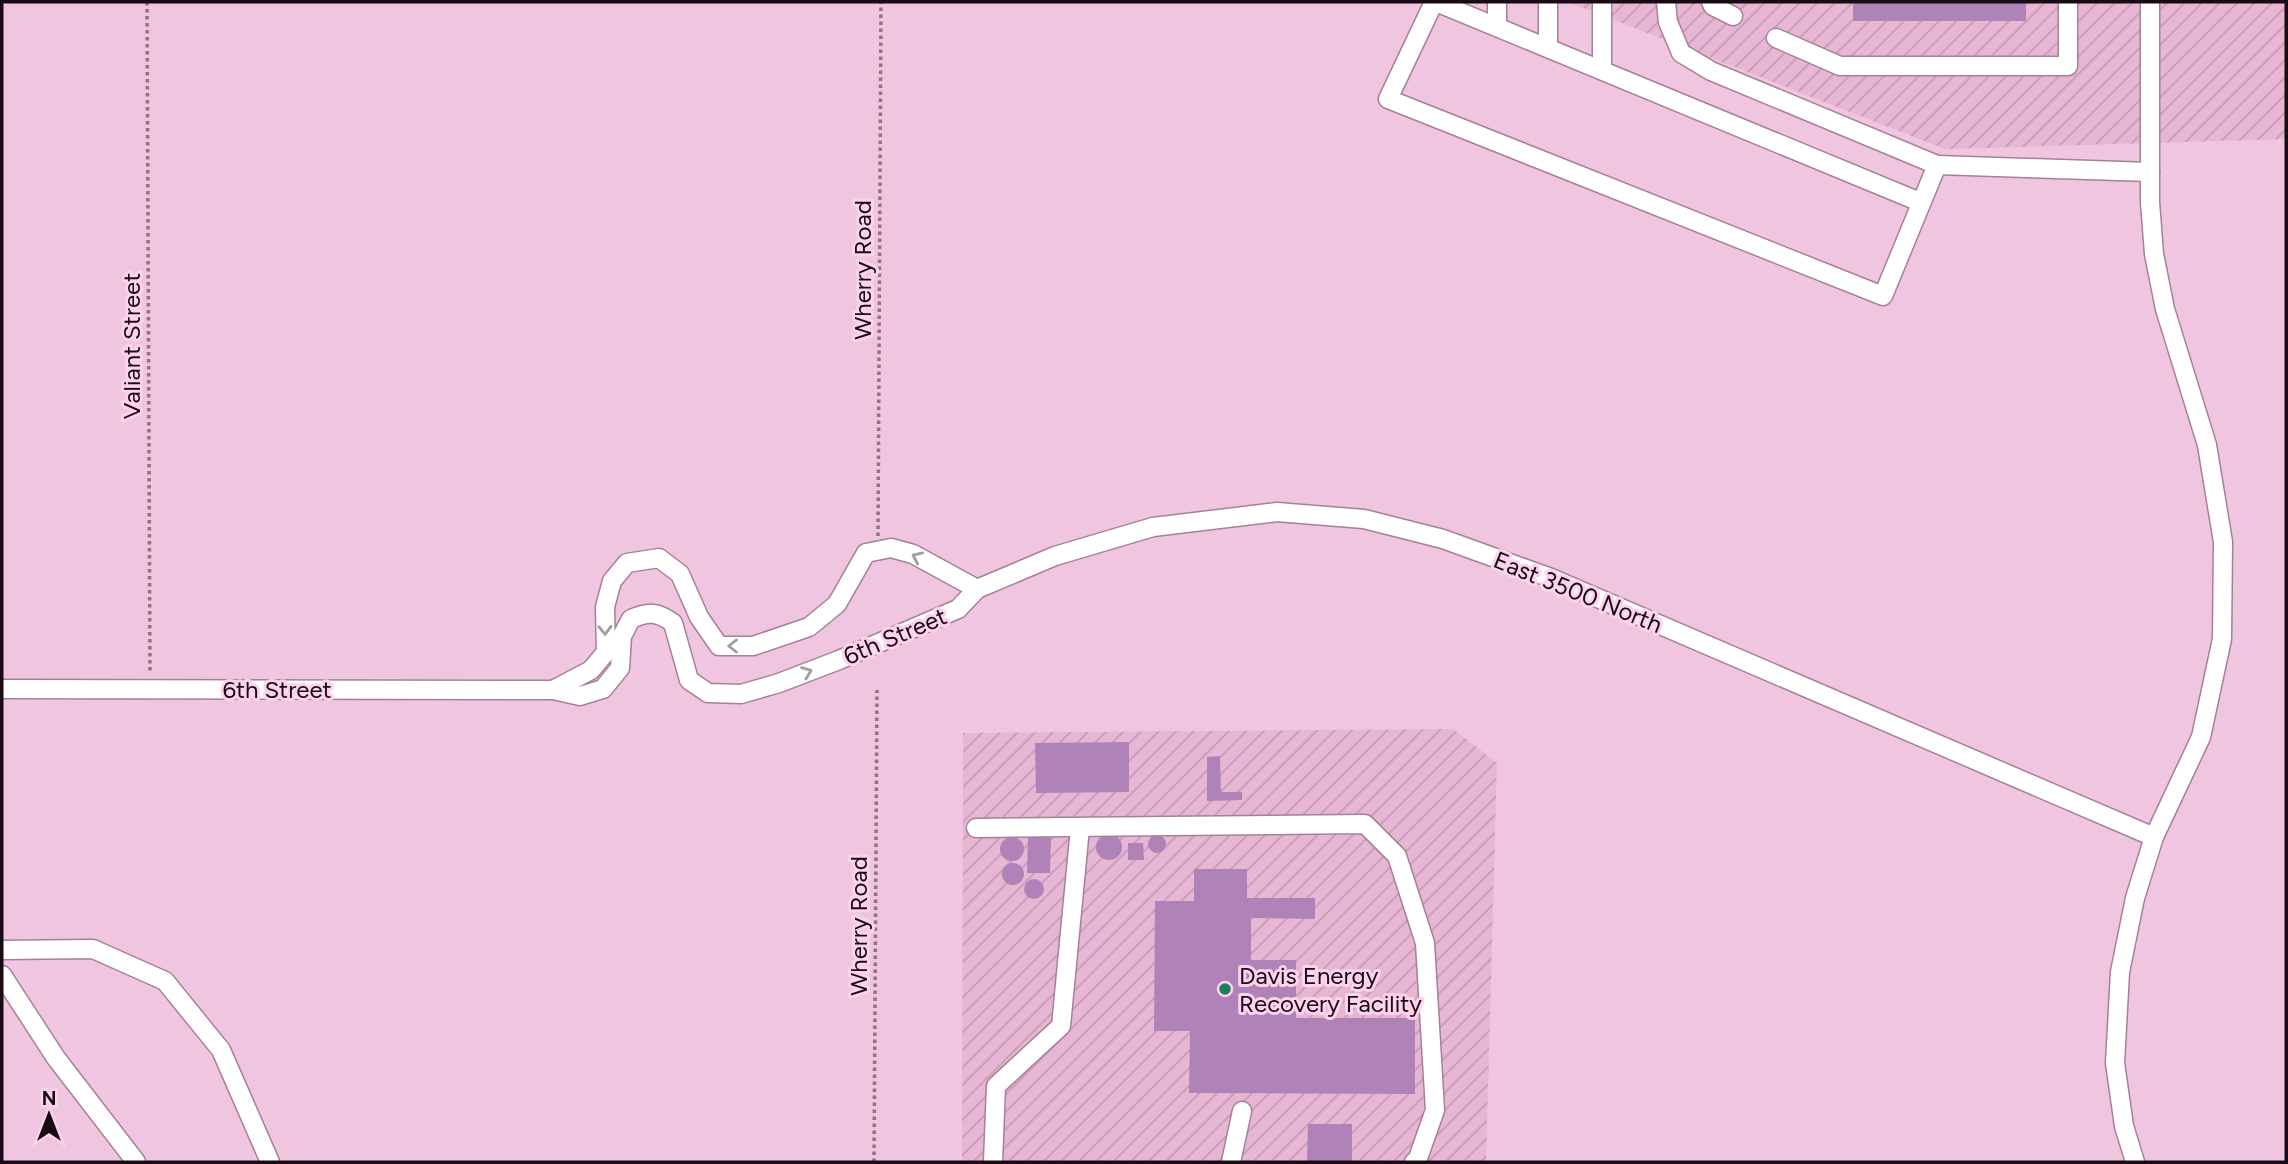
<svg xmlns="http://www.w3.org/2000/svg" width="2288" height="1164" font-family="Figtree,sans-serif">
  <defs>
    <pattern id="industrial-furrows" width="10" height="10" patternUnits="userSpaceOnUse" patternTransform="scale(1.75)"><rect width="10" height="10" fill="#e7b6d4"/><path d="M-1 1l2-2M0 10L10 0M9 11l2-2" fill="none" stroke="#c69bb5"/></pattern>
  </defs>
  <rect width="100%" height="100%" fill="#f0c5df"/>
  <g fill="url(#industrial-furrows)">
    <path d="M1568,2H2286V139L1945,149Z"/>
    <path d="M1453,729L1497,763L1486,1162H962L963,733Z"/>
  </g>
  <g fill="#b083b8">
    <rect x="1853" y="2" width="173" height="19"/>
    <path d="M1129,742V792L1036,793L1035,743Z"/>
    <path d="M1220,756L1221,792H1242V800L1207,801V757Z"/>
    <circle cx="1109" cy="847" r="13"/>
    <circle cx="1157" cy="844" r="9"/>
    <path d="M1028,837H1051L1050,873H1027Z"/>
    <circle cx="1012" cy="849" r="12"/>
    <path d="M1128,843H1143L1144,860H1128Z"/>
    <circle cx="1013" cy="874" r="11"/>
    <path d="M1194,869H1247V898H1315V919L1251,918V960H1296V1018H1415V1094L1189,1093L1190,1031H1154L1155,901H1194Z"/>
    <circle cx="1034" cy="889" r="10"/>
    <path d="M1308,1124H1352V1162H1307Z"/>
  </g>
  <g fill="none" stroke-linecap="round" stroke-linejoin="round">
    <g stroke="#a68098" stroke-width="21">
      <g id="minor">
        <path d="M1434,2L1388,99L1883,296L1937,165L2150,172"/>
        <path d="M1436,2L1920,202"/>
        <path d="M1602,2V70"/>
        <path d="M1666,2L1668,22L1681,53L1711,71L1937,165"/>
        <path d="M1711,2L1713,6L1733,16"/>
        <path d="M1497,26V2"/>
        <path d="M1776,38L1840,66H2068V2"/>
        <path d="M1548,47V2"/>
        <path d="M2,689L553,690L580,696L603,689L620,668L622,636L631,619C649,611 658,612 673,623L689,680L708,693L741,694L779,683L839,660L958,609L977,589L1055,556L1153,527L1277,512L1364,519L1443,539L1551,578L2154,837"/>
        <path d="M553,690L591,670L606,652L605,607L612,581L627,563L659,558L680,574L699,617L719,646H753L809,627L837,604L866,553L891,548L913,554L977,589"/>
        <path d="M976,828L1365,824L1397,856L1425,943L1435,1110L1417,1161L1414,1162"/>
        <path d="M2,950L93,949L165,981L221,1050L270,1162"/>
        <path d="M2,975L56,1058L136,1162"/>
        <path d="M993,1162L996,1086L1061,1026L1080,828"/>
        <path d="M1231,1162L1242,1111"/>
        <path d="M2135,1162L2124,1126L2115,1063L2120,972L2135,898L2154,837L2201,737L2222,639L2223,542L2207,445L2165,309L2154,254L2150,202V2"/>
      </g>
    </g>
    <g stroke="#917385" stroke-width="3.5" stroke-dasharray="3.5 3.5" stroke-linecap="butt">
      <path d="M147,2L150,673"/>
      <path d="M878,536L881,2"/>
      <path d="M874,1162L877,690"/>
    </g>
    <use href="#minor" stroke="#fff" stroke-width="18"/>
  </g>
  <defs><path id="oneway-chevron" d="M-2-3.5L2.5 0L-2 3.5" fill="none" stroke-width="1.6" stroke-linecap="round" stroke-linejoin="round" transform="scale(1.75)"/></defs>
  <g stroke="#a39da1">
    <use href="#oneway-chevron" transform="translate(917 557) rotate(-156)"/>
    <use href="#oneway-chevron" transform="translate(605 630) rotate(89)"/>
    <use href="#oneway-chevron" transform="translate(733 646) rotate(180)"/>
    <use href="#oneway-chevron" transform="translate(807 672) rotate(-21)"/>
  </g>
  <circle fill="#1e8059" stroke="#fdd2ec" stroke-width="2.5" cx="1225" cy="989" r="7"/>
  <g text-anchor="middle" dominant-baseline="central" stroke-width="6" stroke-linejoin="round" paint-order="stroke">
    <g font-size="24" fill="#190b14" stroke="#fdd2ec">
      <text transform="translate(862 270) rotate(-90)">Wherry Road</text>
      <text transform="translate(131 346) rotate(-90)">Valiant Street</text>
      <text transform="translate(1578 592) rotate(22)">East 3500 North</text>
      <text transform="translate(895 636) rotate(-23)">6th Street</text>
      <text x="277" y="689">6th Street</text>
      <text transform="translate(858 926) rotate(-90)">Wherry Road</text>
    </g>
    <g font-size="24" fill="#190b14" stroke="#fdd2ec" text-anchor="start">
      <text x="1239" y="975">Davis Energy<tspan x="1239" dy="28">Recovery Facility</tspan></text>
    </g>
  </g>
  <rect width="2288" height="1164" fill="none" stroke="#190b14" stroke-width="7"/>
  <g transform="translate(49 1115)" stroke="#fdd2ec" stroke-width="5" paint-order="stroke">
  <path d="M0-5L12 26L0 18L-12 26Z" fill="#190b14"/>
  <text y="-10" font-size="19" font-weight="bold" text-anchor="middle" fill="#190b14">N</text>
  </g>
</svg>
